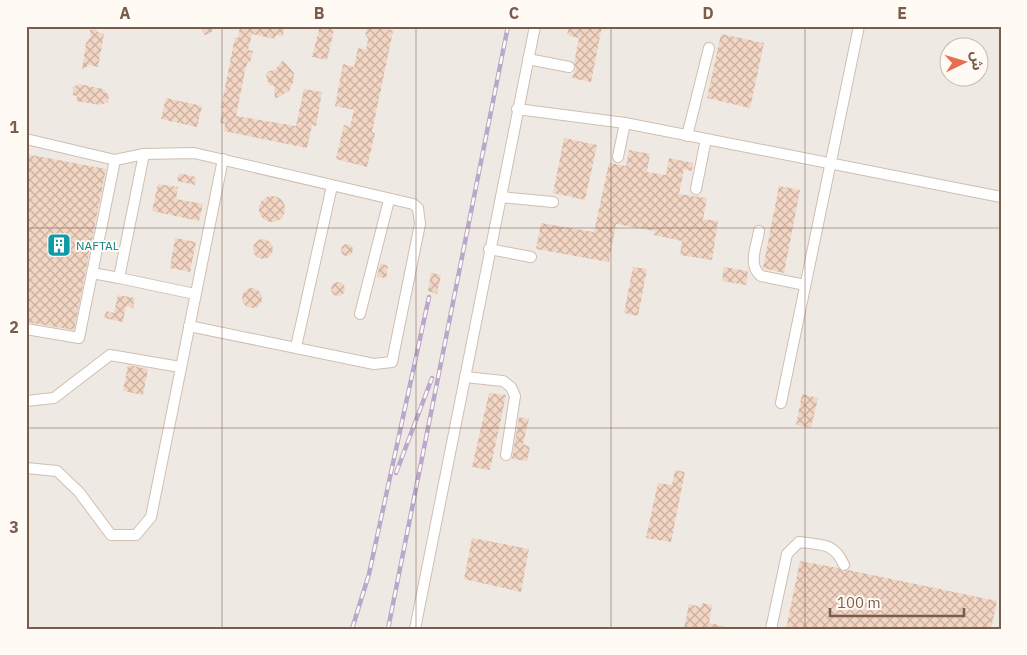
<svg xmlns="http://www.w3.org/2000/svg" width="1027" height="655" font-family="'IBM Plex Sans','Noto Sans Arabic',sans-serif">
  <defs>
    <pattern id="building-cross-hatch" width="8" height="8" patternUnits="userSpaceOnUse" patternTransform="scale(1.25)"><rect width="8" height="8" fill="#f3d5c3"/><path d="M0 0l8 8M0 8l8-8" fill="none" stroke="#cab0a1"/></pattern>
  </defs>
  <rect width="100%" height="100%" fill="#fdf6ec"/>
  <path fill="#efe9e4" fill-rule="evenodd" d="M26,26H1001V629H26ZM950,48H980V78H950Z"/>
  <g fill="url(#building-cross-hatch)">
    <path d="M199,26H216L210,34L205,35Z"/>
    <path d="M240,26L284,28L283,36L276,35L275,39L252,34L248,50L253,51L250,62L248,61L245,71L236,116L296,126L304,89L322,92L316,126L312,125L307,148L224,131L225,124L220,123L223,108H221L235,37L238,38Z"/>
    <path d="M320,26H331L330,29L334,30L327,60L312,57Z"/>
    <path d="M370,26H380L393,31L372,132L375,133L367,167L336,159L344,125L350,127L354,110L335,106L343,64L354,67L358,48L366,50L368,39L365,33L367,28Z"/>
    <path d="M569,26H602L591,82L572,78L576,68L574,63L579,38L567,35Z"/>
    <path d="M95,28L98,32L104,34L98,67L89,65L82,70L86,43L91,37L90,30Z"/>
    <path d="M721,34L764,43L750,108L707,98Z"/>
    <path d="M283,60L294,73L293,83L289,91L275,99L274,86L269,85L266,75L269,71L275,70Z"/>
    <path d="M79,84L103,89L109,95L108,102L100,105L76,101L77,96L73,95V87Z"/>
    <path d="M166,98L202,106L197,127L161,119Z"/>
    <path d="M564,138L597,145L585,200L553,193Z"/>
    <path d="M629,150L650,154L647,172L666,175L669,158L693,163L692,171L684,169L679,194L707,198L703,219L718,221L712,260L680,255L682,241L654,235L655,231L616,224L609,262L536,249L541,223L594,232L609,163L626,166Z"/>
    <path d="M26,154L106,169L74,330L26,322Z"/>
    <path d="M179,173L196,177L195,185L177,181Z"/>
    <path d="M158,184L178,187L176,199L203,204L199,221L152,211Z"/>
    <path d="M779,186L800,190L784,273L763,268Z"/>
    <circle cx="272" cy="209" r="13"/>
    <path d="M175,238L196,242L190,272L170,268Z"/>
    <circle cx="263" cy="249" r="10"/>
    <circle cx="347" cy="250" r="6"/>
    <path d="M380,263L388,266L386,278L377,277Z"/>
    <path d="M633,267L647,269L638,316L624,313Z"/>
    <path d="M724,267L748,271L746,285L722,281Z"/>
    <path d="M431,273L441,275L437,294L428,291Z"/>
    <circle cx="338" cy="289" r="7"/>
    <circle cx="252" cy="298" r="10"/>
    <path d="M118,295L135,298L133,308L126,306L123,322L104,318L106,311L114,313Z"/>
    <path d="M128,365L148,369L143,395L123,391Z"/>
    <path d="M489,393L506,395L490,470L472,467Z"/>
    <path d="M802,394L818,398L811,428L796,425Z"/>
    <path d="M519,417L529,419L523,444L530,447L527,461L512,459Z"/>
    <path d="M675,470L685,472L671,542L646,538L658,483L672,485Z"/>
    <path d="M472,538L529,549L521,592L464,579Z"/>
    <path d="M800,561L838,568L843,572L848,570L997,601L991,629H786Z"/>
    <path d="M702,603L712,605L709,623L723,626L722,629H684L689,604L701,607Z"/>
  </g>
  <g fill="none" stroke-linecap="round" stroke-linejoin="round">
    <g stroke="#d1beb0" stroke-width="12">
      <g id="minor">
        <path d="M528,59L569,67"/>
        <path d="M517,109L625,123L1001,197"/>
        <path d="M687,136L709,48"/>
        <path d="M26,139L115,160L144,154"/>
        <path d="M618,157L625,123"/>
        <path d="M696,189L706,139"/>
        <path d="M501,197L553,202"/>
        <path d="M759,231C757,246 747,265 761,276L805,285"/>
        <path d="M489,249L531,257"/>
        <path d="M92,273L119,278"/>
        <path d="M360,314L389,200"/>
        <path d="M189,326L374,364L392,362L420,224L418,208L413,204L194,153L144,154L119,278L195,294"/>
        <path d="M26,329L79,338L115,160"/>
        <path d="M296,347L332,186"/>
        <path d="M465,377L503,381L511,387L515,396L506,455"/>
        <path d="M26,401L54,398L110,355L180,367"/>
        <path d="M781,403L859,26"/>
        <path d="M26,468L57,471L79,492L111,535H136L151,517L223,159"/>
        <path d="M415,629L535,26"/>
        <path d="M771,629L787,554L799,542C821,545 834,542 844,565"/>
      </g>
    </g>
    <use href="#minor" stroke="#fff" stroke-width="10"/>
    <g stroke="#b9a8c9" stroke-width="4.5">
      <g id="rail">
        <path d="M396,473L432,378"/>
        <path d="M352,629L369,574L429,297"/>
        <path d="M388,629L508,26"/>
      </g>
    </g>
    <use href="#rail" stroke="#fffaf3" stroke-width="2.5" stroke-dasharray="8" stroke-linecap="butt"/>
  </g>
  <path fill="none" stroke="#7a5c4d" stroke-width="1" stroke-opacity="0.55" d="M222,26V629M416,26V629M611,26V629M805,26V629M26,228H1001M26,428H1001"/>
  <defs>
    <g id="building-square" transform="scale(1.25)"><rect x="-9" y="-9" width="18" height="18" rx="4" fill="#0f9aa8" stroke="#fffaf3"/><path d="M-4-6H4V6H1V3H-1V6H-4ZM-2.5-4.3h1.7v1.8h-1.7ZM.8-4.3h1.7v1.8H.8ZM-2.5-1h1.7V.8h-1.7ZM.8-1h1.7V.8H.8Z" fill="#fff"/></g>
  </defs>
  <g fill-rule="evenodd">
    <use href="#building-square" x="59" y="245"/>
  </g>
  <g text-anchor="middle" dominant-baseline="central" stroke-width="4" stroke-linejoin="round" paint-order="stroke">
    <g font-size="12" fill="#0d838f" stroke="#fffaf3" text-anchor="start">
      <text x="76" y="245">NAFTAL</text>
    </g>
  </g>
  <rect width="1027" height="655" fill="none" stroke="#fffaf3" stroke-width="55"/>
  <g transform="translate(964 62) rotate(85)"><circle r="24" fill="#fffaf3" stroke="#cabbb1"/>
  <path d="M0-4L9 19L0 12L-9 19Z" fill="#e76f51"/>
  <text y="-8" font-size="14" font-weight="bold" text-anchor="middle" fill="#7a5c4d">ش</text>
  </g>
  <path d="M830 608v8h134v-8" fill="none" stroke="#7a5c4d" stroke-width="2.5"/>
  <text x="837" y="608" font-size="15" fill="#7a5c4d" stroke="#fffaf3" stroke-width="4" paint-order="stroke">100 m</text>
  <rect x="28" y="28" width="972" height="600" fill="none" stroke="#7a5c4d" stroke-width="2"/>
  <g font-size="16" text-anchor="middle" font-weight="bold" fill="#7a5c4d">
    <text x="125" y="19">A</text>
    <text x="319" y="19">B</text>
    <text x="514" y="19">C</text>
    <text x="708" y="19">D</text>
    <text x="902" y="19">E</text>
    <text x="14" y="133">1</text>
    <text x="14" y="333">2</text>
    <text x="14" y="533">3</text>
  </g>
</svg>
